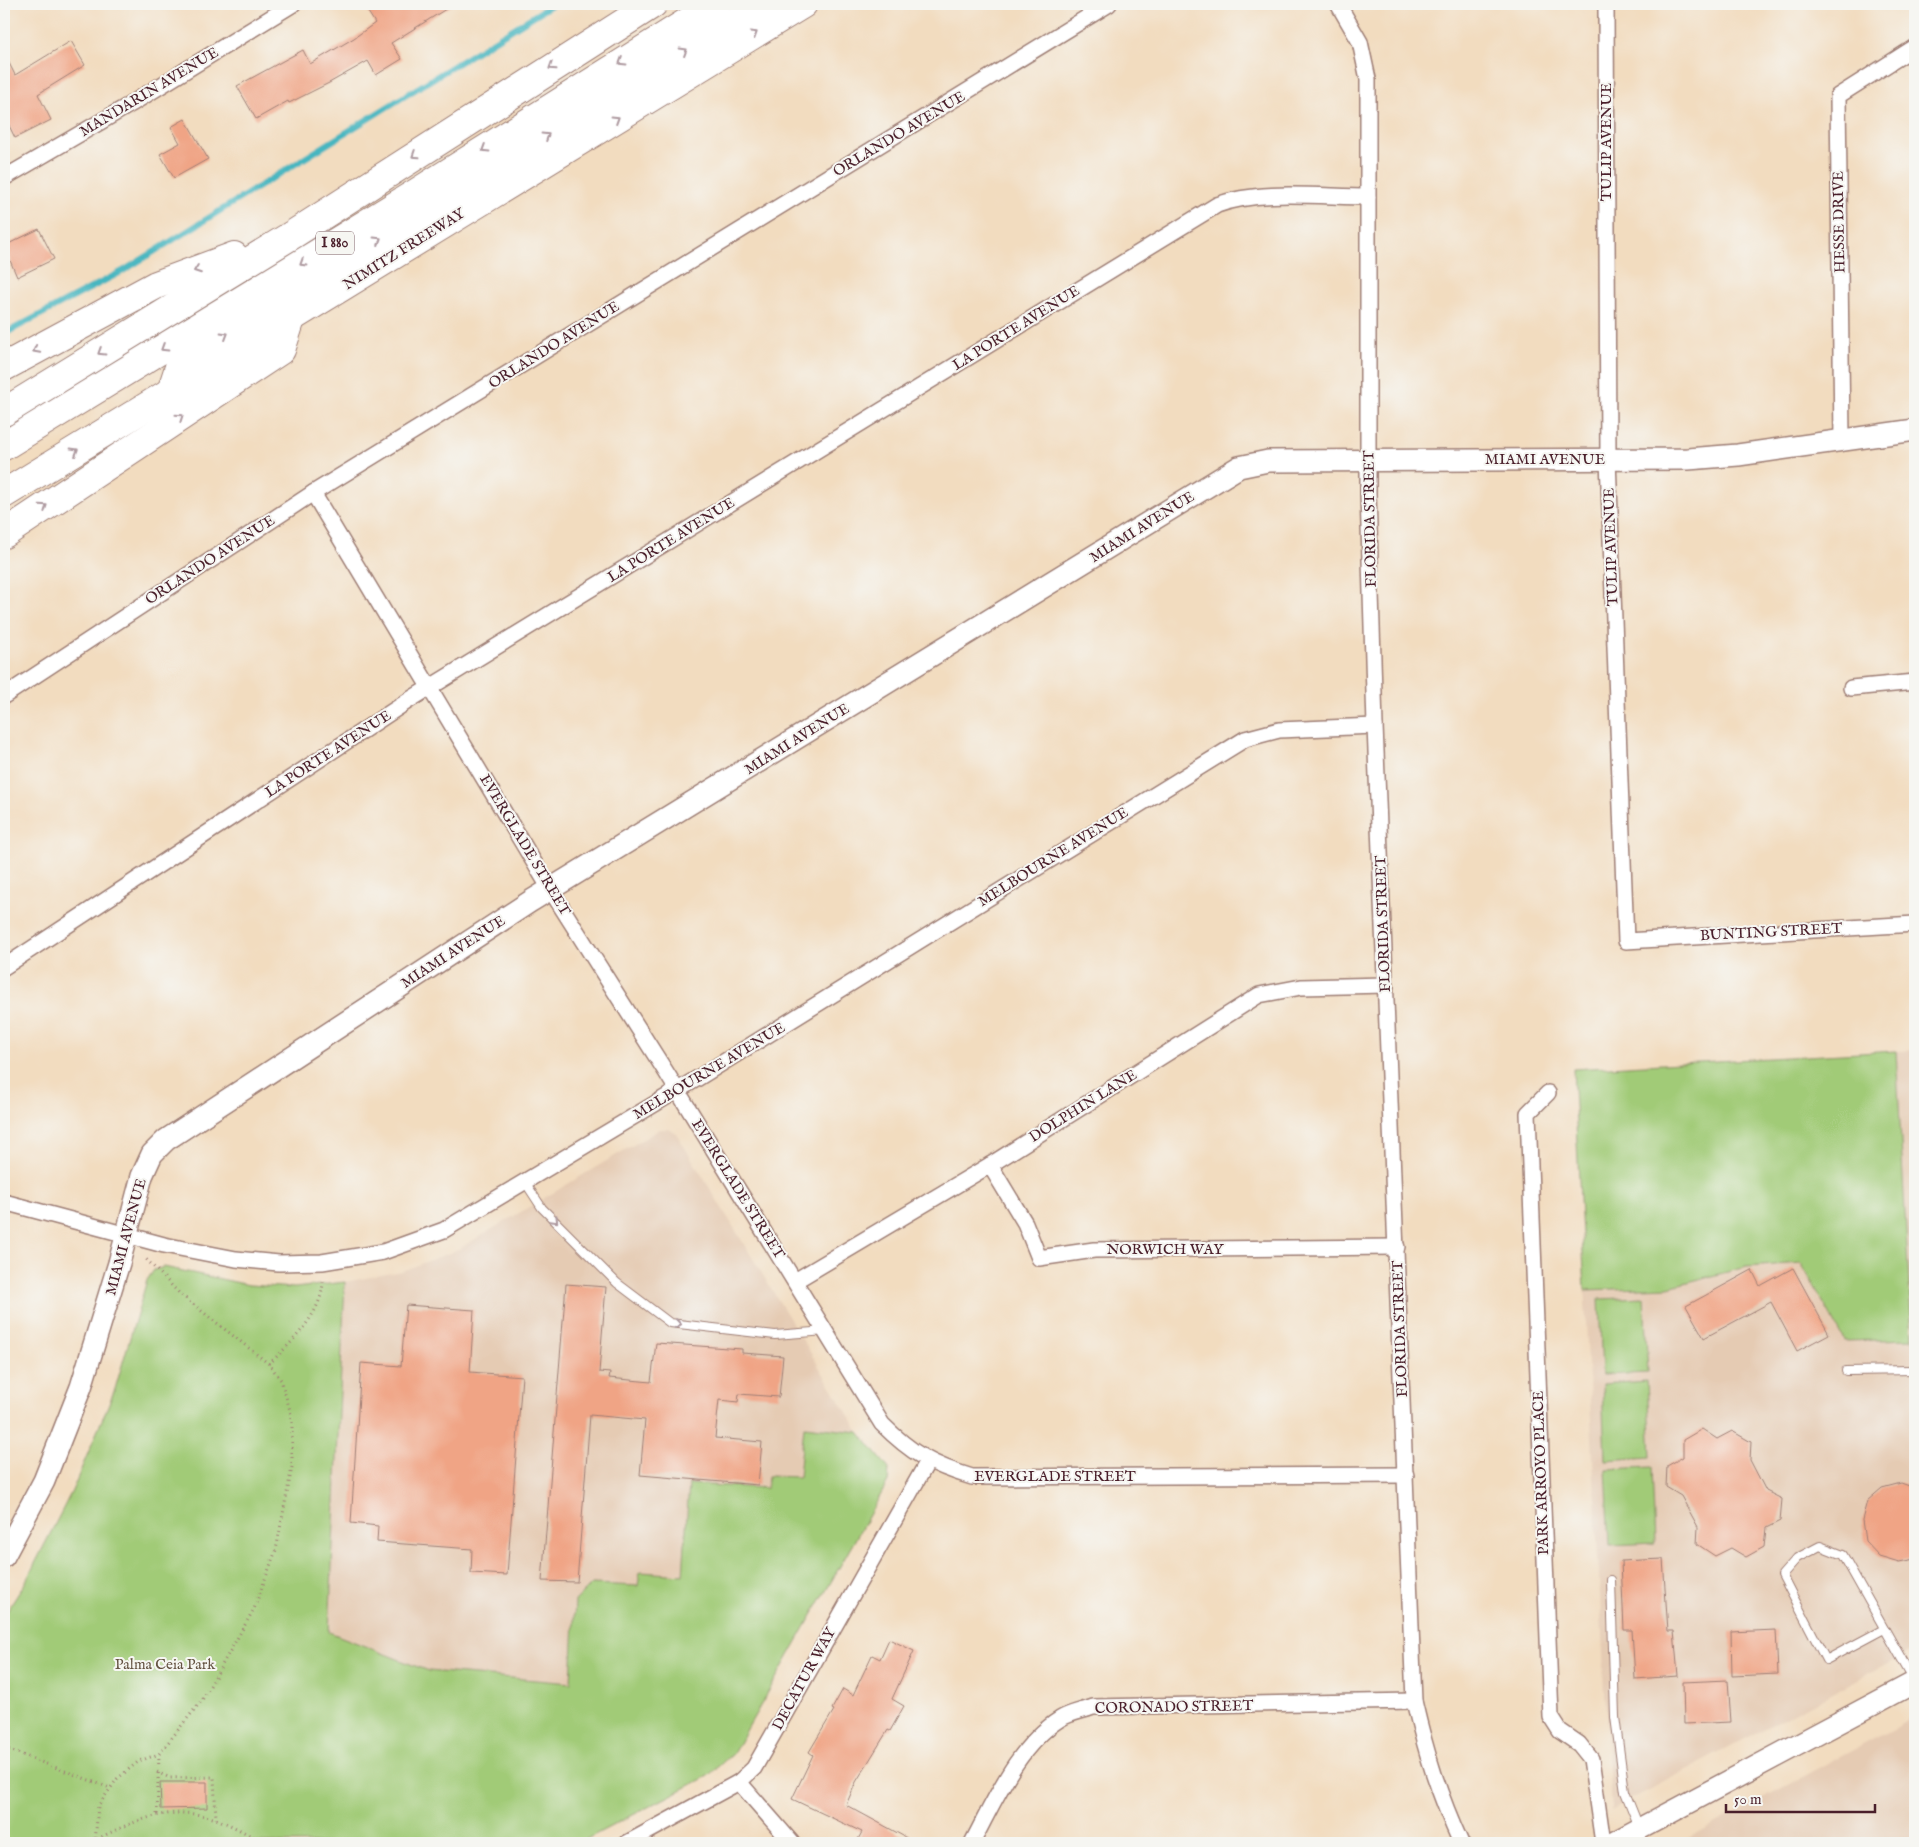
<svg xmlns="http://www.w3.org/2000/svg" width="1919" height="1847" font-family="'IM FELL English',serif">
  <rect width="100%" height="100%" fill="#f6f6f2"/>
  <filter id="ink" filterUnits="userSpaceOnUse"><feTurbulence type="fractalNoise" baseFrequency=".02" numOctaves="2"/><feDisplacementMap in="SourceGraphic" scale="10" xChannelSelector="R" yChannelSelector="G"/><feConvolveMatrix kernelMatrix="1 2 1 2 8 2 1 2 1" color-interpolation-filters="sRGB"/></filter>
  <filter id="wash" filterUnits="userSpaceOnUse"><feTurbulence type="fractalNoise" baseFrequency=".0096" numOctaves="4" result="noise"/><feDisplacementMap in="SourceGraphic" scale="20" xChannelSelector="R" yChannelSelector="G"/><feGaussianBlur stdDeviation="1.12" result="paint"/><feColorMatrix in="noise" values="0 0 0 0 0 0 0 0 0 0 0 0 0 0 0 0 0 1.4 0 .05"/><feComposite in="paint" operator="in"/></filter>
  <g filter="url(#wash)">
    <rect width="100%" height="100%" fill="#f2dcbf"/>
    <g fill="#e5cbb3">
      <path d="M1915,1050V1649L1611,1810L1573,1069Z"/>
      <path d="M660,1129H669L676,1133L859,1432L889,1469L888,1482L734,1752L579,1843H378L329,1632L345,1282L402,1271L457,1250Z"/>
      <path d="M1915,1717V1843H1679Z"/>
    </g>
    <g fill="#a1cb77" stroke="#767551">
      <path d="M1896,1051L1912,1339L1845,1341L1801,1263L1747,1267L1668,1287L1585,1290L1573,1069Z"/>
      <path d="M164,1267L249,1285L295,1288L345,1282L329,1632L428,1671L571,1683L575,1601L592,1584L638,1586L640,1572L683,1575L689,1484L767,1488L768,1476L799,1477L804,1426L859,1432L889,1469L888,1482L734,1752L708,1776L579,1843H4V1616L25,1583L72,1491L115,1389L147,1280L154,1270Z"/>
      <path d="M1644,1297L1648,1373L1602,1375L1599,1299Z"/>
      <path d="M1647,1381L1651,1457L1605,1460L1602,1384Z"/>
      <path d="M1652,1467L1655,1543L1610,1545L1606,1469Z"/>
    </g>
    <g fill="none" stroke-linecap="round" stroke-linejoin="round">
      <path stroke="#47b6c0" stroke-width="6" d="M4,334L123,271L553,4"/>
    </g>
    <g id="blocks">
      <g fill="#f0a485">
        <path d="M363,4H454L391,43L402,59L376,75L368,61L329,83L289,103L288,101L256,119L237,86L303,50L310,64L354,38L375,23Z"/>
        <path d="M71,41L85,65L38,94L51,120L15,138L4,115V53L15,75Z"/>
        <path d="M185,119L208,159L174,178L160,154L180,143L171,127Z"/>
        <path d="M39,229L54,259L17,277L4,246Z"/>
        <path d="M1793,1268L1829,1334L1797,1351L1771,1302L1704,1338L1686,1306L1752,1270L1760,1286Z"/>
        <path d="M566,1284L606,1287L599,1372L610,1373L609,1378L651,1382L656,1343L742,1349V1353L783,1356L779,1397L739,1394L738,1402L719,1400L715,1438L762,1442L758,1485L640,1475L645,1420L590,1415L577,1582L542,1581Z"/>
        <path d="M406,1305L474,1310L470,1372L522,1376L507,1575L471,1573L472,1549L377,1542L378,1526L351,1523L361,1363L401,1366Z"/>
        <path d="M1702,1429L1717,1439L1732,1431L1751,1442L1750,1460L1766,1491L1782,1499L1780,1521L1766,1528L1764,1547L1746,1557L1731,1548L1715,1556L1697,1544L1698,1527L1681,1496L1666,1487L1667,1466L1683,1457V1440Z"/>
        <path d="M1901,1483L1915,1488V1559L1899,1562L1879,1556L1865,1541L1862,1520L1867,1501L1882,1488Z"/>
        <path d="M1663,1559L1668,1631H1674L1678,1676L1635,1679L1632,1630H1624L1621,1561Z"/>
        <path d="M1776,1630L1778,1674L1732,1676L1731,1632Z"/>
        <path d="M889,1639L914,1651L892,1699L904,1706L890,1731L888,1730L856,1782L846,1805L916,1843H856L862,1832L792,1799L813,1755L809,1752L834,1710L832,1709L843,1689L853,1695L872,1655L880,1659Z"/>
        <path d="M1728,1680L1731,1722L1684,1724L1683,1682Z"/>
        <path d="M160,1782H207V1808L161,1809Z"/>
      </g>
    </g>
  </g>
  <g filter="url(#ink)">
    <use href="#blocks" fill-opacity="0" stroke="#9e7e75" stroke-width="1"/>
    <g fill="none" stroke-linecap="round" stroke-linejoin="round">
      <g stroke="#9e7e75" stroke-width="10">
        <g id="lane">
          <path d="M525,1182L542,1208L617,1283L670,1323L775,1335L826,1331"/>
          <path d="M1846,1371L1915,1370"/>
          <path d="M1611,1580L1615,1717L1625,1792L1639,1827"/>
          <path d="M1884,1629L1826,1660L1782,1575L1797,1558L1820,1546L1843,1555L1914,1681"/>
        </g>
      </g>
      <g stroke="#9e7e75" stroke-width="18">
        <g id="street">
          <path d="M1338,4L1360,42L1368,79V493L1375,726L1414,1701C1426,1753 1439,1795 1461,1843"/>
          <path d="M1606,4L1608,459L1626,941L1915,924"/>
          <path d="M4,178L131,104L293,4"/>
          <path d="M1842,439L1838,96L1915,47"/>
          <path d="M313,493L550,889L666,1072L882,1424C912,1454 932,1465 972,1477L1406,1475"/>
          <path d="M1851,688L1915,682"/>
          <path d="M4,696L313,493L1109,4"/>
          <path d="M4,967L411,699L1217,205C1259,189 1322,197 1368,197"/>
          <path d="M1548,1093L1528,1113L1551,1717L1560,1731L1579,1744L1591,1759L1603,1843"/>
          <path d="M990,1165L1025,1223L1039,1258L1094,1250L1397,1247"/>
          <path d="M4,1202L164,1245L236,1259L279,1263L322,1262L383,1252L444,1230L698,1078L1245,739L1279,730L1375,726"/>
          <path d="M795,1281L990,1165L1259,995L1301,987L1386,985"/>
          <path d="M739,1782L792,1843"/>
          <path d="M627,1843L739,1782L754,1768L928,1461"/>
          <path d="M972,1843C995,1800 1017,1746 1060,1719C1069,1713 1082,1711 1093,1707L1414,1701"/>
        </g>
      </g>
      <g stroke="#9e7e75" stroke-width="24">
        <g id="secondary">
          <path d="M4,1556L44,1481L81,1387L119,1263L142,1176L152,1154L166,1140L531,901L1239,467L1268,461L1688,459L1738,455L1915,430"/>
          <path d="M1613,1843L1915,1682"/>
        </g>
      </g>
      <g stroke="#9e7e75" stroke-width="30">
        <g id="highway">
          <path d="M4,367L156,285L234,256"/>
          <path d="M171,392L181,361L763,4"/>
          <path d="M4,412L292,235L653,4"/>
          <path d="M4,446L416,193L716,4"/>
          <path d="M4,494L803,4"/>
          <path d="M4,534L281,350L291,319"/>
        </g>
      </g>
      <g stroke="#9e7e75" stroke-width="3" stroke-dasharray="1 4" stroke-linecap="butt">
        <path d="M269,1364C291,1343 324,1312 323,1279"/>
        <path d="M4,1748L110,1788"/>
        <path d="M157,1772L170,1778L214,1777L216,1819"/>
        <path d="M157,1814L159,1754"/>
        <path d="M97,1839C136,1820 171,1804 216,1819C232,1825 249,1835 265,1843"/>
        <path d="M95,1843L98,1806L117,1779L139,1761L159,1754L202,1700L254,1609L276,1550L292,1467V1417L281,1380L269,1364L180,1294L146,1259"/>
      </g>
      <use href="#lane" stroke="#fff" stroke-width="8"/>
      <use href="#street" stroke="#fff" stroke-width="15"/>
      <use href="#secondary" stroke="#fff" stroke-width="21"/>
      <use href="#highway" stroke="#fff" stroke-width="28"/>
    </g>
    <defs><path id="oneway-chevron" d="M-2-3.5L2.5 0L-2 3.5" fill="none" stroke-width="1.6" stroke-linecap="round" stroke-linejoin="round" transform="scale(1.25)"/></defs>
    <g stroke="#ae9aa0">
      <use href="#oneway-chevron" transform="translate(754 34) rotate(-32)"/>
      <use href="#oneway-chevron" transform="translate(684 51) rotate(-31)"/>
      <use href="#oneway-chevron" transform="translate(622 62) rotate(148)"/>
      <use href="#oneway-chevron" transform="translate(552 67) rotate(147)"/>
      <use href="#oneway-chevron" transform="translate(616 119) rotate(-32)"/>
      <use href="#oneway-chevron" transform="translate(546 136) rotate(-32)"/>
      <use href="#oneway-chevron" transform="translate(485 149) rotate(148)"/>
      <use href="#oneway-chevron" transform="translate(415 155) rotate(147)"/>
      <use href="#oneway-chevron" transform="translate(378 240) rotate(-32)"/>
      <use href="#oneway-chevron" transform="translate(303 263) rotate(148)"/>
      <use href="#oneway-chevron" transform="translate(197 270) rotate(160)"/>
      <use href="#oneway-chevron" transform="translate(225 335) rotate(-31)"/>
      <use href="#oneway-chevron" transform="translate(164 348) rotate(148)"/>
      <use href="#oneway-chevron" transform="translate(36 350) rotate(152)"/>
      <use href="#oneway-chevron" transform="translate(101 352) rotate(148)"/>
      <use href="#oneway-chevron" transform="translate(180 417) rotate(-34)"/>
      <use href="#oneway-chevron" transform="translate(75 451) rotate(-31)"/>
      <use href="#oneway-chevron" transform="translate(44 507) rotate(-34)"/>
      <use href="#oneway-chevron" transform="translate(555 1220) rotate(45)"/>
      <use href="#oneway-chevron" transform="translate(678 1324) rotate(8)"/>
    </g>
  </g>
  <g text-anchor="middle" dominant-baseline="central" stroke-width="4" stroke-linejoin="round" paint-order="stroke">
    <rect fill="#f6f6f2" stroke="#7e6067" stroke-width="1" x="316" y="231.5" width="38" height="23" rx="4"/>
    <g font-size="14" font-weight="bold" fill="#4a1f2b">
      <text x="335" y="243">I 880</text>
    </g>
    <g font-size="15" fill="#4a1f2b" stroke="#f6f6f2">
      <text transform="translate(149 92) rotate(-31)">MANDARIN AVENUE</text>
      <text transform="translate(899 134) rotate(-31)">ORLANDO AVENUE</text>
      <text transform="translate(1606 142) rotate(-90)">TULIP AVENUE</text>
      <text transform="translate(1839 222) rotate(-91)">HESSE DRIVE</text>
      <text transform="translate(404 249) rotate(-32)">NIMITZ FREEWAY</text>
      <text transform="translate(1016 328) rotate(-32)">LA PORTE AVENUE</text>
      <text transform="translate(554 345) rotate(-32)">ORLANDO AVENUE</text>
      <text x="1545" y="459">MIAMI AVENUE</text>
      <text transform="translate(1370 519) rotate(-91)">FLORIDA STREET</text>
      <text transform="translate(1142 527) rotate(-32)">MIAMI AVENUE</text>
      <text transform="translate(671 540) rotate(-32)">LA PORTE AVENUE</text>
      <text transform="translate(1611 547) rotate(-92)">TULIP AVENUE</text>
      <text transform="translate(210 560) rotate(-33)">ORLANDO AVENUE</text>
      <text transform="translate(797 739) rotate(-32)">MIAMI AVENUE</text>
      <text transform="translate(328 754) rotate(-33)">LA PORTE AVENUE</text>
      <text transform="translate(525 845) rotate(59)">EVERGLADE STREET</text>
      <text transform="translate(1053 857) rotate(-32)">MELBOURNE AVENUE</text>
      <text transform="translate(1383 924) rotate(-92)">FLORIDA STREET</text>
      <text transform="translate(1771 932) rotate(-3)">BUNTING STREET</text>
      <text transform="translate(453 952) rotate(-33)">MIAMI AVENUE</text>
      <text transform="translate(709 1071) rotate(-31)">MELBOURNE AVENUE</text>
      <text transform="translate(1083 1106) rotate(-32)">DOLPHIN LANE</text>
      <text transform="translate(738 1189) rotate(58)">EVERGLADE STREET</text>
      <text transform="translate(126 1237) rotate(-75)">MIAMI AVENUE</text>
      <text x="1165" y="1249">NORWICH WAY</text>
      <text transform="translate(1400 1329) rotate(-92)">FLORIDA STREET</text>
      <text transform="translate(1541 1473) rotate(-92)">PARK ARROYO PLACE</text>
      <text x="1055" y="1476">EVERGLADE STREET</text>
      <text transform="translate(804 1679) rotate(-61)">DECATUR WAY</text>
      <text transform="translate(1174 1707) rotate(-1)">CORONADO STREET</text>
    </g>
    <g font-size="15" fill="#645342" stroke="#f6f6f2">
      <text x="165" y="1664">Palma Ceia Park</text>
    </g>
  </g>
  <rect width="1919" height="1847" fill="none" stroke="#f6f6f2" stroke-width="20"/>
  <path d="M1726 1804v8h149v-8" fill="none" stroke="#4a1f2b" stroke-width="2.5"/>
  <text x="1734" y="1804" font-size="15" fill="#4a1f2b" stroke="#f6f6f2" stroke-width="4" paint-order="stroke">50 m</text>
</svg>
